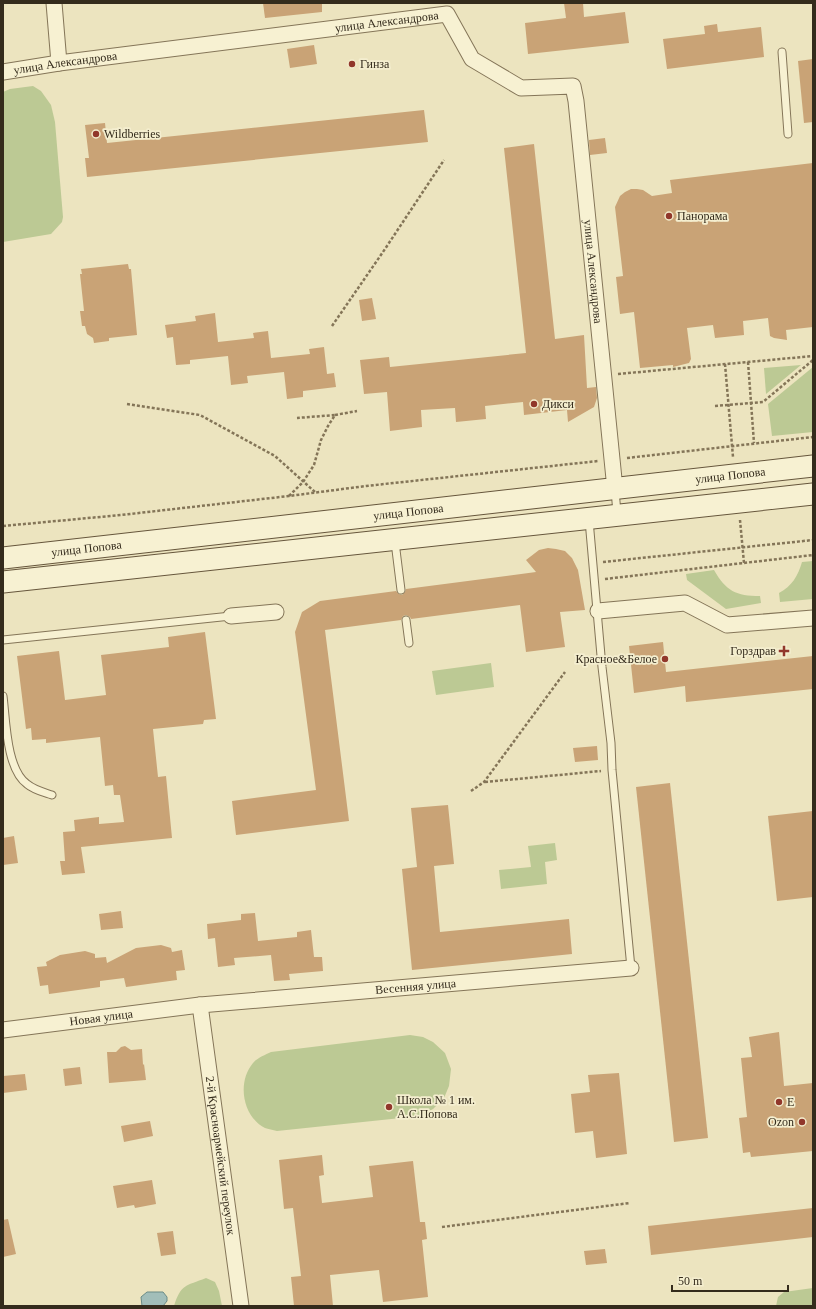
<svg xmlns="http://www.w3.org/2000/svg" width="816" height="1309" font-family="'Times New Roman',serif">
  <rect width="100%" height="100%" fill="#ece4bf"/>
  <g fill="#bcc994">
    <path d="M33,86L41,91L51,105L55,122L63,217L62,222L51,234L3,242V92L10,89Z"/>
    <path d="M801,365L766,394L764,368Z"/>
    <path d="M813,367V432L772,436L768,404Z"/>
    <path d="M813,561V599L780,602L779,593C792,586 798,576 802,562Z"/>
    <path d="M714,570C726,591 736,596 760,596L761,603L726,609L687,580L686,574Z"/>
    <path d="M491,663L494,687L436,695L432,671Z"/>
    <path d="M555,843L557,860L545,862L547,884L501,889L499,870L531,867L528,846Z"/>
    <path d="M410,1035L423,1037L433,1042L445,1053L451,1069L449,1086L444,1098L433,1109L420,1116L277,1131C273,1130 268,1129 265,1128C242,1116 237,1082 253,1063C257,1058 265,1055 271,1052Z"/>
    <path d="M206,1278L215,1282L219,1291L222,1306H174C181,1284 186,1286 206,1278Z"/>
    <path d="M813,1288V1306H776L778,1297L784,1292Z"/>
  </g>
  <path fill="#a2beb9" stroke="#6a8b87" d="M147,1292H163L167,1297V1301L163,1306H142L141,1297Z"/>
  <g fill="#c9a376">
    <path d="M263,3H322V12L265,18Z"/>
    <path d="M564,3H583L584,17L625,12L629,43L528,54L525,23L566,18Z"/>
    <path d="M717,24L718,32L761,27L764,57L667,69L663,39L705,34L704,26Z"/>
    <path d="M314,45L317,64L290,68L287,49Z"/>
    <path d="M813,59V122L804,123L798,61Z"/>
    <path d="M424,110L428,142L87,177L85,158H89L85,125L105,123L107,143Z"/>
    <path d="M605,138L607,153L590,155L589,140Z"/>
    <path d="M534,144L555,339L584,335L587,388L596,387L597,398L594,407L568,422L567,410L524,415L523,402L485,406L486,419L456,422L455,408L421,410L422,427L390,431L387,392L364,394L360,360L389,357L390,367L526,353L504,148Z"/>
    <path d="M813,163V327L786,330L787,340L774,338L770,336L768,318L743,321L744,335L715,338L713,325L687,328L691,359L689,363L673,367V365L640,368L634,312L620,314L616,277L623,276L615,207L620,196L625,192L631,189H637L643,190L652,196L672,193L670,180Z"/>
    <path d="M128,264L129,269H131L137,335L109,338V341L94,343L93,338L87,334L85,326H82L80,311H84L80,274H82L81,269Z"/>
    <path d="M372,298L376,319L362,321L359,300Z"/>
    <path d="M215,313L218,342L254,338L253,333L268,331L271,358L310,354L309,349L324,347L327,374L334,373L336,387L303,391V397L287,399L284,372L247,376L248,383L231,385L228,356L190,360V364L176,365L173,337L167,338L165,325L196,321L195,316Z"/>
    <path d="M548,548L556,549L565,551L572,558L578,570L585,610L560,612L565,647L526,652L520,605L411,619L410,617L406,615L403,616L401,620L325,630L349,821L236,835L232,801L316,790L295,632L302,612L320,601L396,591L399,594L402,595L405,592L406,589L536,572L526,560L539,550Z"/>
    <path d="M205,632L216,719L204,720L203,724L153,729L158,777L166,776L172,838L81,847L85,873L62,875L60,861H65L63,832L75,831L74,820L99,817V824L124,822L120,795H114L113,785L105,786L100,737L46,743V739L32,740L31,728L26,729L17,656L59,651L65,700L106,695L101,655L169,647L168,637Z"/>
    <path d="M663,642L666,672L813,656V689L686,702L685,686L634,693L629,646Z"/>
    <path d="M597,746L598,760L575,762L573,748Z"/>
    <path d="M670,783L708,1138L674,1142L636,787Z"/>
    <path d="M448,805L454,864L434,866L440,932L569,919L572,954L412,970L402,869L417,867L411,808Z"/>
    <path d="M813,811V897L777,901L768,816Z"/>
    <path d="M14,836L18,863L3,865V838Z"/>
    <path d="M121,911L123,928L101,930L99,914Z"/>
    <path d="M255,913L258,941L297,937V932L311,930L314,957H322L323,971L289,974L290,980L274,981L271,955L234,958L235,965L218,967L215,938L208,939L207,924L241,920V914Z"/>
    <path d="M161,945L171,948L172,952L182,950L185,970L176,971L177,980L126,987L124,978L100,981V987L49,994L48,985L40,986L37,967L47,966L46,962L60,955L85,951L95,954V958L106,957L107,963L136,948Z"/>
    <path d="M779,1032L784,1086L813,1083V1151L751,1157L750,1152L743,1153L739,1118L747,1117L741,1058L752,1057L749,1037Z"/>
    <path d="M125,1046L131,1050L142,1049L143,1065L144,1064L146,1080L109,1083L107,1052H116L121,1047Z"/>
    <path d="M80,1067L82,1084L65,1086L63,1069Z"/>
    <path d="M619,1073L627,1154L596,1158L593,1131L575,1133L571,1094L590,1092L588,1075Z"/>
    <path d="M25,1074L27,1090L3,1093V1076Z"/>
    <path d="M150,1121L153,1136L124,1142L121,1126Z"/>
    <path d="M322,1155L324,1175L319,1176L322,1203L373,1197L369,1166L413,1161L420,1222H425L427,1239L422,1240L428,1297L383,1302L379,1270L330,1275L333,1306H294L291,1277L301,1276L293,1208L284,1209L279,1160Z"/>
    <path d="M152,1180L156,1204L135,1208L134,1205L117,1208L113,1186Z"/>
    <path d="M813,1208V1237L651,1255L648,1226Z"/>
    <path d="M8,1219L16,1254L3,1257V1220Z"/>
    <path d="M173,1231L176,1254L161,1256L157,1233Z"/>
    <path d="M605,1249L607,1263L586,1265L584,1251Z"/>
  </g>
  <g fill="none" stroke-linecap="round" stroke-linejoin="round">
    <g stroke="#847558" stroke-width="9">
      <g id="service">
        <path d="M782,52L788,134"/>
        <path d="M615,490L617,513"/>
        <path d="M589,520L602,667L611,743L612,770L631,968"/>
        <path d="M395,542L401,590"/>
        <path d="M406,620L409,643"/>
        <path d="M3,640L231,616"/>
        <path d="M3,696C6,719 6,769 27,784C34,790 43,792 52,795"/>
      </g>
    </g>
    <g stroke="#847558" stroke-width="17">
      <g id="minor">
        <path d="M54,3L59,63"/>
        <path id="s1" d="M3,72L59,63L447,14L472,59L521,88L573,86L576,101L615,489"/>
        <path d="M598,611L685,603L727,625L813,618"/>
        <path d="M231,616L276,612"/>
        <path id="s2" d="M200,1005L241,1306"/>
        <path id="s3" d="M3,1030L200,1005L631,968"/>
      </g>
    </g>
    <g stroke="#66563c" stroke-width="23">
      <g id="secondary">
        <path id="s4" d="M3,558L813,466"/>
        <path d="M3,582L813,494"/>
      </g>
    </g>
    <g stroke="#847558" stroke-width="2.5" stroke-dasharray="3 2" stroke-linecap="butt">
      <path d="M332,326L385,249L444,160"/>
      <path d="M748,362L754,443"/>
      <path d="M725,364L733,457"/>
      <path d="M618,374L813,356"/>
      <path d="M127,404L200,415L275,456L315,492"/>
      <path d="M715,406L763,402L813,360"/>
      <path d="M335,415L357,411"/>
      <path d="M627,458L813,437"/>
      <path d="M289,496L303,482L314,465L321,440L328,426L335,415L297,418"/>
      <path d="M740,520L744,563"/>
      <path d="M3,526L121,515L289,496L366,486L598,461"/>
      <path d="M603,562L813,540"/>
      <path d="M605,579L813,555"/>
      <path d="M485,782L601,771"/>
      <path d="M471,791L484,782L565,672"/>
      <path d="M442,1227L630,1203"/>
    </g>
    <use href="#service" stroke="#f7f1d2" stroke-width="7"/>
    <use href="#minor" stroke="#f7f1d2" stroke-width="15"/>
    <use href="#secondary" stroke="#f7f1d2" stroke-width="21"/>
  </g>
  <g fill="#91372b" stroke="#f4eecf" stroke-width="1.5">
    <circle cx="352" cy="64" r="4"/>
    <circle cx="96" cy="134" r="4"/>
    <circle cx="669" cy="216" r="4"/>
    <circle cx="534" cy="404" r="4"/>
    <path d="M782 645h4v4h4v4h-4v4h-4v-4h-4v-4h4z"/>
    <circle cx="665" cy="659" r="4"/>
    <circle cx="779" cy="1102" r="4"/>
    <circle cx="389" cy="1107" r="4"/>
    <circle cx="802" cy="1122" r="4"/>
  </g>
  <g text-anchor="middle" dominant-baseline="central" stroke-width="3.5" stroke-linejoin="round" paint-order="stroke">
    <g font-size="12" fill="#342b1c" stroke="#f4eecf">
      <text stroke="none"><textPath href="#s1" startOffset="387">улица Александрова</textPath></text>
      <text stroke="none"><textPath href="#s1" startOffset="63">улица Александрова</textPath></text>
      <text stroke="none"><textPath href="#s1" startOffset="795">улица Александрова</textPath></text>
      <text stroke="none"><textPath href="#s4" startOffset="732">улица Попова</textPath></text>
      <text stroke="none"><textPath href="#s4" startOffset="408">улица Попова</textPath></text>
      <text stroke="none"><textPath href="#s4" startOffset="84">улица Попова</textPath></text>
      <text stroke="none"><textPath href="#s3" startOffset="415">Весенняя улица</textPath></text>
      <text stroke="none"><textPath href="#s3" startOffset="99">Новая улица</textPath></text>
      <text stroke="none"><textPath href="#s2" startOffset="152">2-й Красноармейский переулок</textPath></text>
    </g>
    <g font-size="12" fill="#342b1c" stroke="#f4eecf" text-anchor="start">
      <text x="360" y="64">Гинза</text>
      <text x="104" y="134">Wildberries</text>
      <text x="677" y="216">Панорама</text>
      <text x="542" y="404">Дикси</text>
      <text x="776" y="651" text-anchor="end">Горздрав</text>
      <text x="657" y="659" text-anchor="end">Красное&amp;Белое</text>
      <text x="397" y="1100">Школа № 1 им.<tspan x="397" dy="14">А.С.Попова</tspan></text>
      <text x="787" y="1102">Е</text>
      <text x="794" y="1122" text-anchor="end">Ozon</text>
    </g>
  </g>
  <rect width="816" height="1309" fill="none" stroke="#342b1c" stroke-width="8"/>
  <path d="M672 1285v6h116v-6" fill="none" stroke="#342b1c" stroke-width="2"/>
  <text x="678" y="1285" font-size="12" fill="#342b1c" stroke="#f4eecf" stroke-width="3" paint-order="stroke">50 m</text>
</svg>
